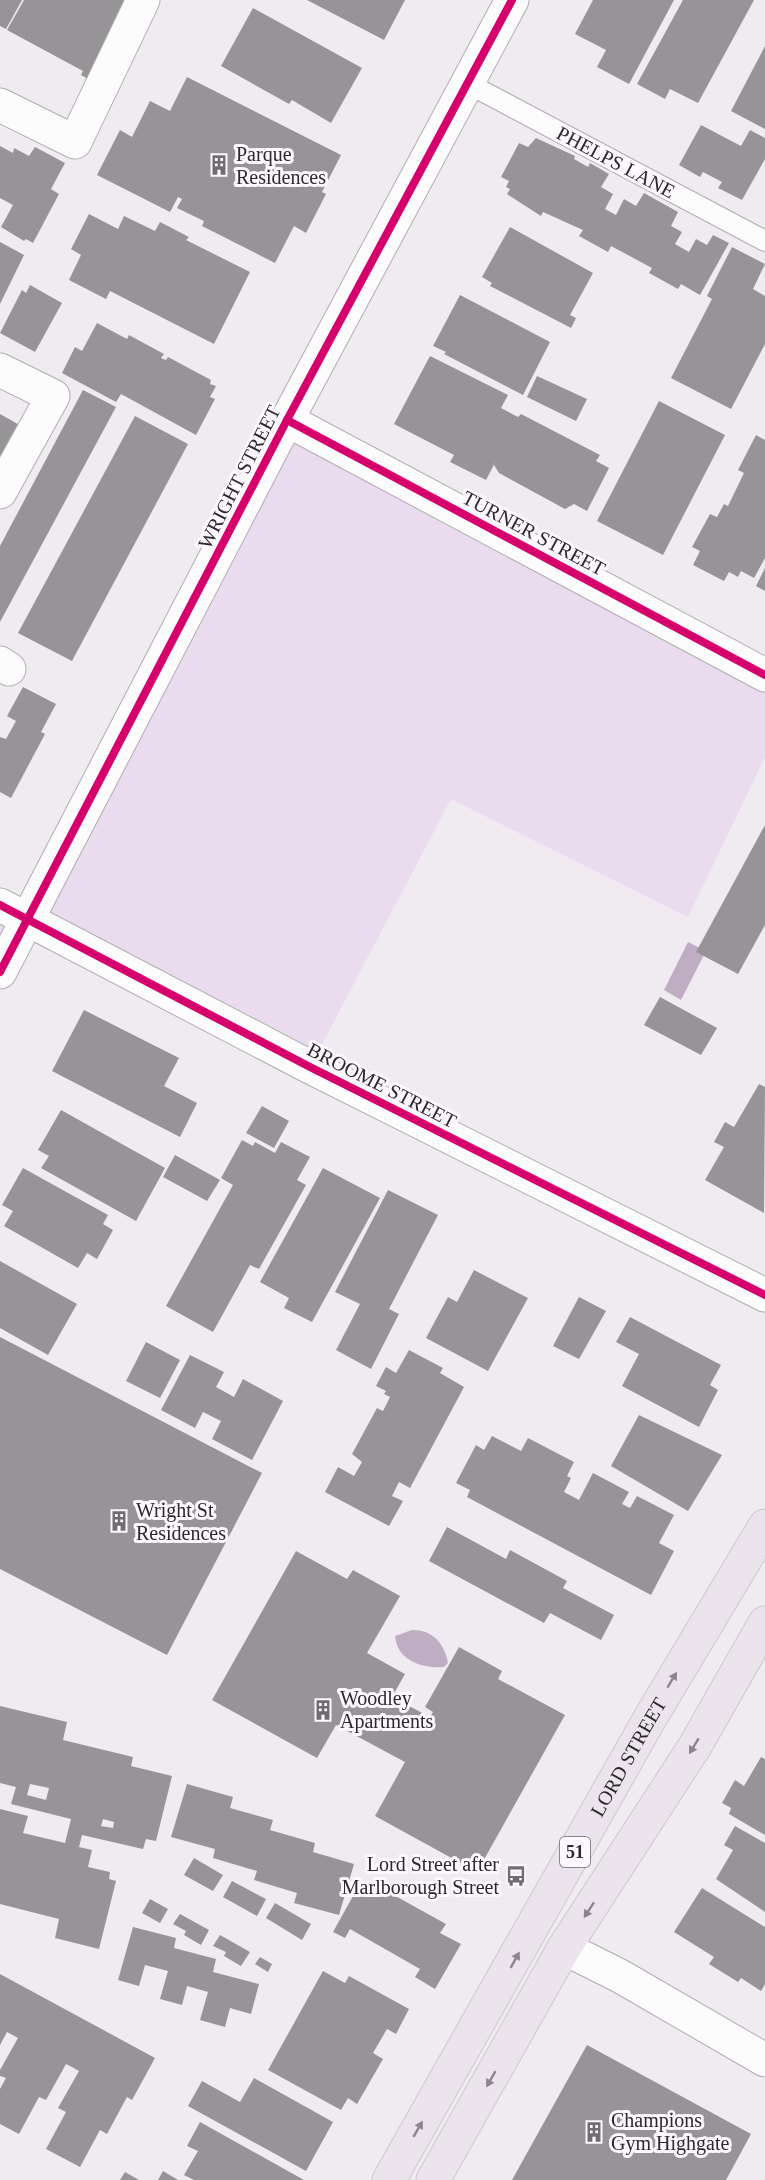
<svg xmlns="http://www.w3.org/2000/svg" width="765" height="2180" font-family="'Times New Roman',serif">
  <rect width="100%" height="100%" fill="#efebf0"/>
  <path fill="#eadbee" d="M287,420L765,675V757L688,917L451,799L310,1067L28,921L0,972V905L27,920Z"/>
  <g fill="#bfaec3">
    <path d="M688,942L706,951L681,1000L664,990Z"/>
    <path d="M412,1630C433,1630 444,1643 448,1663L444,1667C423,1669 397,1661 395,1636Z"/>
  </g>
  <g fill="#979497" fill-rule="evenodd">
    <path d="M0,0H22L6,29L0,26Z"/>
    <path d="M24,0H135L92,81L81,75L83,71L7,30Z"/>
    <path d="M307,0H405L384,40Z"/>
    <path d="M593,0H674L629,84L597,67L606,50L575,34Z"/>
    <path d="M683,0H754L698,103L670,89L665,99L637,84Z"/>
    <path d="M253,8L362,68L331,123L292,100L289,104L221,66Z"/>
    <path d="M765,46V129L731,111Z"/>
    <path d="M187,77L341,155L322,192L326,194L306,233L294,226L275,263L202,226L204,221L177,208L182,199L178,197L170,212L97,175L120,130L132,137L150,101L170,111Z"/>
    <path d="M701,125L741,146L750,130L765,138V159L742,200L718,188L722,182L703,172L700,177L679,165Z"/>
    <path d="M536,138L575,156L574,159L588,167L590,163L609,174L601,187L613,194L605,209L616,215L624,199L636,206L644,193L678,212L671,226L682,232L675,244L689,252L696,239L707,245L713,235L729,243L700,295L681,284L678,289L649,273L652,268L611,246L608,252L579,236L583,230L543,212L541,216L507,194L510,189L506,187L509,181L501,177L519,143L528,147Z"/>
    <path d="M0,146L13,153L14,148L29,156L35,147L65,163L51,189L59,194L33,243L26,239L24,241L1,227L13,205L0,198Z"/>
    <path d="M89,214L118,229L124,216L155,231L160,222L189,237L186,240L250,272L214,344L110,291L106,299L69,280L81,255L71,249Z"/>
    <path d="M510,227L593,273L570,315L576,318L571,328L490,286L492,283L482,277Z"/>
    <path d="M0,242L24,255L0,304Z"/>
    <path d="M732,247L765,264L753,289L765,296V344L731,409L671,378L712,299L707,296Z"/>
    <path d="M30,285L62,303L35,352L0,333L22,290L26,293Z"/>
    <path d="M460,295L550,342L523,395L444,354L446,352L433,346Z"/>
    <path d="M97,323L127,339L129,335L164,354L161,358L166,360L168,357L211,380L210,384L216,386L210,397L215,399L196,435L121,394L116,402L62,373L75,347L82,351Z"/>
    <path d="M430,356L508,395L501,408L518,417L521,414L600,455L596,461L609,468L587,511L574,504L565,509L499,473L494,465L497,459L486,480L450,462L454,455L394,424Z"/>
    <path d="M537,376L587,399L576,421L527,397Z"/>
    <path d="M83,390L116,407L0,622V546Z"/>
    <path d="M659,401L725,435L663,555L597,521Z"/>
    <path d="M0,414L23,427L7,459L0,455Z"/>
    <path d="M135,416L188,444L72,661L18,633Z"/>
    <path d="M756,435L765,440V558L754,578L741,571L738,577L729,572L724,581L693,565L700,551L692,547L710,514L717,517L724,504L728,506L744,473L738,470Z"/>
    <path d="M765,568V591L756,586Z"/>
    <path d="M23,687L56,704L41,732L45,734L11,798L0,792V737L6,739L16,721L7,716Z"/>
    <path d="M765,825V925L738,974L696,952Z"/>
    <path d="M660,997L717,1028L701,1055L644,1025Z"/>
    <path d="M84,1010L179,1058L164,1086L197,1103L180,1137L52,1071Z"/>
    <path d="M759,1084L765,1087L764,1213L705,1180L724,1147L714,1142L725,1122L734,1127Z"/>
    <path d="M262,1106L289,1121L274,1148L246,1133Z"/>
    <path d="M61,1110L165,1168L136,1221L41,1168L49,1156L38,1150Z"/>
    <path d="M242,1140L253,1146L255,1142L275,1153L281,1142L310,1157L297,1180L306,1185L259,1269L250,1265L213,1332L166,1306L233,1185L221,1178Z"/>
    <path d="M175,1155L220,1180L207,1201L163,1177Z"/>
    <path d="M23,1168L108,1215L103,1224L113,1230L97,1259L87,1253L78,1268L4,1226L13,1211L2,1205Z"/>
    <path d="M323,1168L380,1198L312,1322L284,1308L289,1298L260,1282Z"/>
    <path d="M388,1190L438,1215L389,1309L399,1314L371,1369L336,1350L360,1304L335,1292Z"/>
    <path d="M0,1261L77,1304L48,1355L0,1328Z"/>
    <path d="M474,1270L528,1298L488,1371L426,1338L448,1297L457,1302Z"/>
    <path d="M579,1297L606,1311L579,1359L553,1346Z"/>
    <path d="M630,1317L721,1365L710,1385L718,1390L699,1427L622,1386L639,1354L616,1342Z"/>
    <path d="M0,1337L262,1473L167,1655L0,1569Z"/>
    <path d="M146,1342L180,1360L160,1398L126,1381Z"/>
    <path d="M409,1350L443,1368L440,1373L464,1387L410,1488L399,1482L392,1496L403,1501L389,1526L325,1492L338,1467L354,1476L362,1462L352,1454L377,1408L383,1411L390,1397L384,1394L386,1391L376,1386L386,1367L396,1373Z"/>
    <path d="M190,1355L224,1372L216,1387L234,1397L243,1379L283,1401L252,1460L212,1439L221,1421L203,1412L195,1428L161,1410Z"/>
    <path d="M639,1415L722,1455L688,1511L611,1466Z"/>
    <path d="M492,1436L521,1451L528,1438L574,1462L567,1476L571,1478L564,1492L579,1500L593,1473L629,1492L622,1504L630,1508L637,1496L674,1515L659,1543L674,1551L651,1595L467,1497L470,1490L456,1483L476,1445L484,1450Z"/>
    <path d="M447,1527L506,1559L510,1550L567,1581L563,1588L614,1615L601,1640L550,1613L544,1623L429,1561Z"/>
    <path d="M296,1551L347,1579L353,1570L400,1596L367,1653L405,1674L392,1697L430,1717L433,1712L425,1707L459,1647L502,1671L498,1679L565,1715L477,1872L375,1816L405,1762L336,1725L317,1758L212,1700Z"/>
    <path d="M0,1706L67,1722L63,1740L133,1757L131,1766L172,1776L156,1841L146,1839L143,1849L82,1835L79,1847L92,1850L88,1867L110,1872L109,1879L116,1881L99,1949L55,1938L59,1919L0,1904V1809L28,1816L23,1833L65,1843L71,1819L11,1804L16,1787L0,1783ZM30,1784L49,1788L46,1800L27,1795ZM103,1819L114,1822L113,1828L101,1826Z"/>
    <path d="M761,1757L765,1759V1835L729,1814L731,1808L722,1803L735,1780L744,1786Z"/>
    <path d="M187,1784L233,1797L230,1808L273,1820L270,1830L315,1843L313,1852L354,1864L339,1915L294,1903L297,1893L254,1880L257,1871L213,1858L215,1849L171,1837Z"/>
    <path d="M735,1826L765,1843V1912L716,1879L733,1850L724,1845Z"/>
    <path d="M194,1858L223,1875L213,1891L184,1875Z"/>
    <path d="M232,1881L266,1899L257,1916L223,1897Z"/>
    <path d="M372,1883L446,1924L440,1933L461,1944L435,1989L415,1977L420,1969L350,1929L345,1938L333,1932L358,1887L367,1891Z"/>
    <path d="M702,1888L765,1927V1984L761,1991L741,1978L738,1982L709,1964L714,1957L674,1932Z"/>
    <path d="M150,1899L168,1909L160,1923L142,1913Z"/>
    <path d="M275,1903L311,1924L302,1940L266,1918Z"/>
    <path d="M180,1914L209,1930L201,1945L184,1935L186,1931L173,1924Z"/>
    <path d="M133,1927L176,1938L174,1948L216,1959L213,1972L259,1984L251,2014L230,2008L225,2027L200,2020L208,1992L187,1986L182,2005L160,1999L168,1971L145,1965L139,1986L118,1980Z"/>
    <path d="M220,1935L250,1952L241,1966L224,1956L226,1952L213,1946Z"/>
    <path d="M260,1957L272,1964L268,1972L255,1964Z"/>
    <path d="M323,1971L345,1983L349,1976L409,2009L396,2034L387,2029L373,2053L383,2059L357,2104L348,2098L341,2110L268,2070Z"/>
    <path d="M0,1974L155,2058L132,2100L127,2097L107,2134L100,2130L80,2167L46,2149L66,2112L58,2108L79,2071L72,2067L66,2064L46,2100L39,2097L19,2134L0,2124V2089L6,2078L0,2076V2070L18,2038L7,2032L0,2045Z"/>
    <path d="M587,2045L751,2134L726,2180H512Z"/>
    <path d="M254,2078L333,2122L306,2171L188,2106L202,2081L240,2102Z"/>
    <path d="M200,2122L304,2180H194L184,2175L198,2151L187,2146Z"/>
    <path d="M163,2171L178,2180H158Z"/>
    <path d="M125,2172L139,2180H120Z"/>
  </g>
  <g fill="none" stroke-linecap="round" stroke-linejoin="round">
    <g stroke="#b0adb1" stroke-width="22">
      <path id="service" d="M467,83L765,241"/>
    </g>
    <g stroke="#b0adb1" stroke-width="35">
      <g id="minor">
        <path d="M0,105L75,142L143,0"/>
        <path d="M0,370L53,396L0,492"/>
        <path d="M287,420L765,675"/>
        <path d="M0,663L9,669"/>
        <path d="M0,905L310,1067L765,1295"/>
        <path d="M0,972L287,420L512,0"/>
        <path d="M564,1948L620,1976L765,2060"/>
      </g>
    </g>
    <g stroke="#cbc9cb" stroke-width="35">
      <g id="primary">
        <path id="s1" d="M389,2180L649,1720L765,1526"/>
        <path d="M433,2180L564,1948L695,1746L765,1623"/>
      </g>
    </g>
    <use href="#service" stroke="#fdfcfd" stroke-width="20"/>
    <use href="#minor" stroke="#fdfcfd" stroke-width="33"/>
    <use href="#primary" stroke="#ece4ed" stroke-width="33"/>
    <g stroke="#fdf7ff" stroke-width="11">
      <g id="cycleway">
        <path d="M287,420L765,675"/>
        <path d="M0,905L310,1067L765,1295"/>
        <path d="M0,972L287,420L512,0"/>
      </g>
    </g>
    <use href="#cycleway" stroke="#d6006c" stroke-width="8"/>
  </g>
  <defs><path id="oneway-solid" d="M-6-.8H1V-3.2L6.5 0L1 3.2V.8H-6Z" transform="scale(1.5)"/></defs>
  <g fill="#8c868c">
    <use href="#oneway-solid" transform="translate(672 1680) rotate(-59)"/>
    <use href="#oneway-solid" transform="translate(694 1746) rotate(121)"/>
    <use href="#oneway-solid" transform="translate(589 1910) rotate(123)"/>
    <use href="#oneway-solid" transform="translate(515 1960) rotate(-61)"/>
    <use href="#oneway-solid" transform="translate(491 2079) rotate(120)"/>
    <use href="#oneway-solid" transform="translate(418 2129) rotate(-60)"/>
  </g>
  <defs>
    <g id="building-bare" transform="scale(1.62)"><path d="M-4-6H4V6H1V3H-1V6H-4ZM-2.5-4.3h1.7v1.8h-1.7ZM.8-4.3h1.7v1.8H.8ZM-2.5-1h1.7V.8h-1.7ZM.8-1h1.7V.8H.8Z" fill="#706d71" stroke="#fdf7ff" stroke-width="2.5" paint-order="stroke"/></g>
    <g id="bus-bare" transform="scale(1.62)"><path d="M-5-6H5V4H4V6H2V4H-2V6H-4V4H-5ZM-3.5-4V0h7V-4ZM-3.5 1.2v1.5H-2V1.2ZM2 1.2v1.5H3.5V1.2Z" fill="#706d71" stroke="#fdf7ff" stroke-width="2.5" paint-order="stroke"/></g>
  </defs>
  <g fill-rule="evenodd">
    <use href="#building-bare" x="219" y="165"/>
    <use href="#building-bare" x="119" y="1521"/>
    <use href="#building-bare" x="323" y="1710"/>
    <use href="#bus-bare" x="516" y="1876"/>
    <use href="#building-bare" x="594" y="2132"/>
  </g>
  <g text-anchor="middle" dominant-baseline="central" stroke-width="6" stroke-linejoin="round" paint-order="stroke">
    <rect fill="#fdf7ff" stroke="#6a676b" stroke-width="1.5" x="560" y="1837" width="30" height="30" rx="4.5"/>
    <g font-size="18" font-weight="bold" fill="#2b292c">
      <text x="575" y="1852">51</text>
    </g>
    <g font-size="20" fill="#2b292c" stroke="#fdf7ff" text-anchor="start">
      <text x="236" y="154">Parque<tspan x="236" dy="23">Residences</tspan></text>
      <text x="136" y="1510">Wright St<tspan x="136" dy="23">Residences</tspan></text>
      <text x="340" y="1698">Woodley<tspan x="340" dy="23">Apartments</tspan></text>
      <text x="499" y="1864" text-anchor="end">Lord Street after<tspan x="499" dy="23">Marlborough Street</tspan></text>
      <text x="611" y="2120">Champions<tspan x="611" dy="23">Gym Highgate</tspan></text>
    </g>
    <g font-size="20" fill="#2b292c" stroke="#fdf7ff">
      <text transform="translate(616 162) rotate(28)">PHELPS LANE</text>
      <text transform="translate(239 477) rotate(-63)">WRIGHT STREET</text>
      <text transform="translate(534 533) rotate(28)">TURNER STREET</text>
      <text transform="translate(382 1085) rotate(27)">BROOME STREET</text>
      <text stroke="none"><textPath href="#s1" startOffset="486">LORD STREET</textPath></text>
    </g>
  </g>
</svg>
